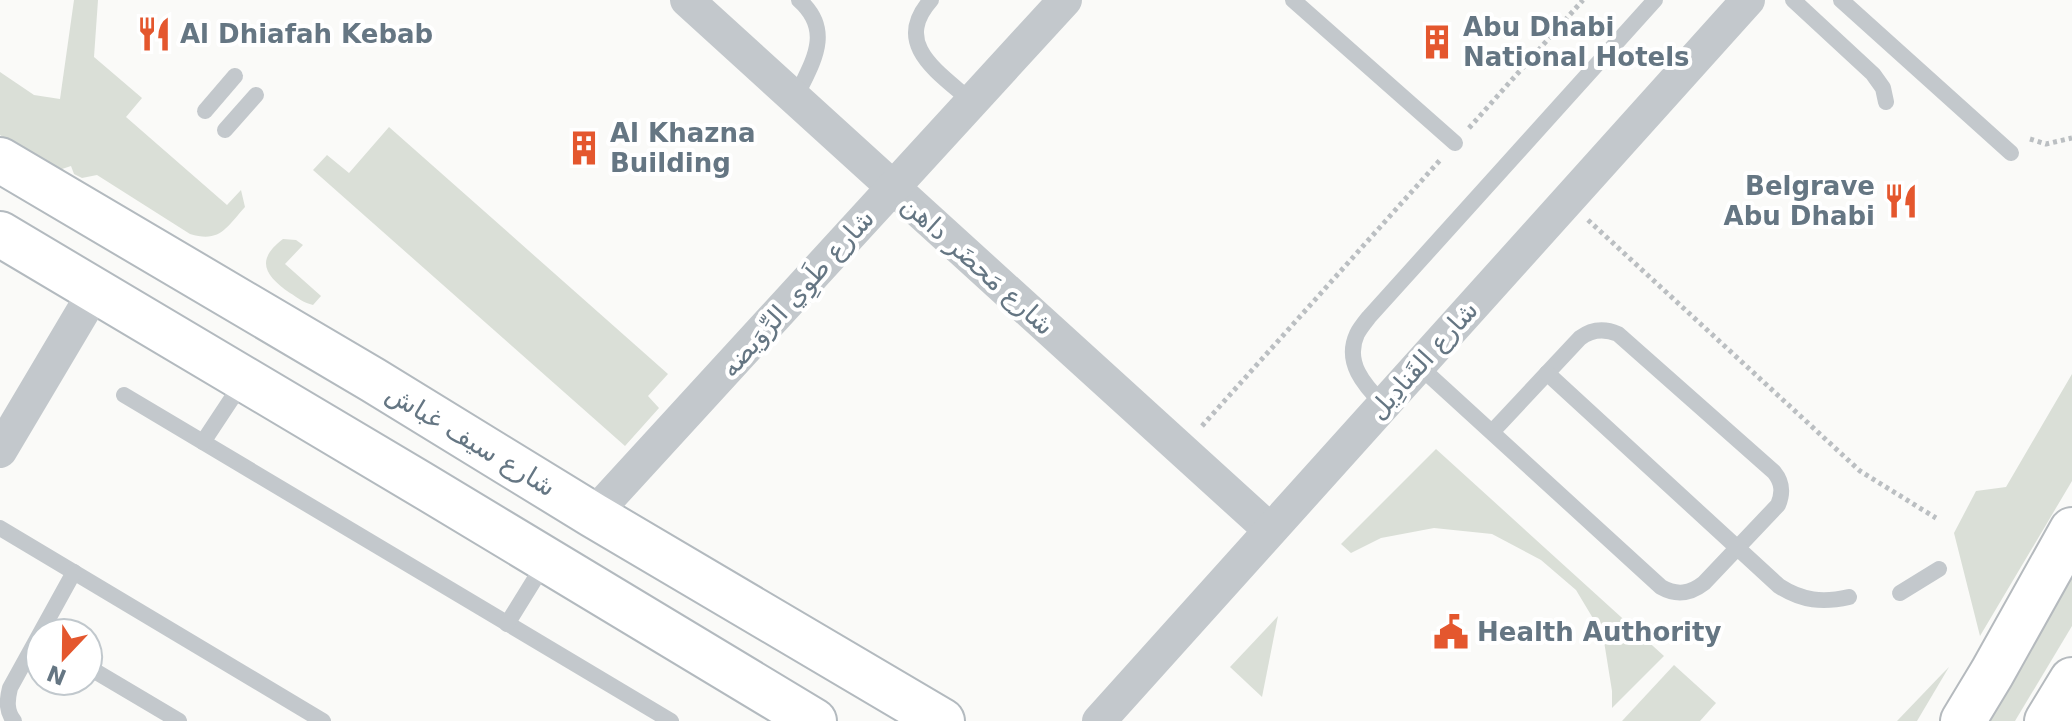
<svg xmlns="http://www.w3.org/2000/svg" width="2072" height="721" font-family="'DejaVu Sans',Vazirmatn,sans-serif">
  <rect width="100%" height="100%" fill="#fafaf8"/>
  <g fill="#dadfd7">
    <path d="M74,0H98L94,57L142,98L126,117L227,205L241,190L245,207C226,228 220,243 190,234L97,175L82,178L74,174L71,166L56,171L0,135V72L34,95L60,99Z"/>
    <path d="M389,127L668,374L648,396L659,408L625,446L313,170L327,155L349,173Z"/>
    <path d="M283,239L296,240L303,245L285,264L321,296L313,305C304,303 298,298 290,293C266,276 254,261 283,239Z"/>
    <path d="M2072,374V481L1980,636L1954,533L1976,491L2006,487Z"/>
    <path d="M1436,449L1664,656L1612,708V691L1603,635L1576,590L1541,560L1492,534L1434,528L1381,538L1351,553L1341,544Z"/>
    <path d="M2072,577V626L2015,721H1986Z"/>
    <path d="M1278,616L1262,697L1230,667Z"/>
    <path d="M1674,665L1716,703L1700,721H1622Z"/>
    <path d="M1949,667L1917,721H1897L1943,673Z"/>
  </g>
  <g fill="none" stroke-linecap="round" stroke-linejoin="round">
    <g stroke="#b3babf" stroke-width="48">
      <g id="secondary">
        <path d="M0,160L373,380L593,515L942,721"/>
        <path d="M0,234L419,483L814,721"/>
      </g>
    </g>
    <g stroke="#b5babe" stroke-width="48">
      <g id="primary">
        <path d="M1963,721L1992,673L2072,530"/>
        <path d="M2047,721L2072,680"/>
      </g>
    </g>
    <g stroke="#bbbfc2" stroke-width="5" stroke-dasharray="4 4" stroke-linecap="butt">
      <path d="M1469,128L1583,0"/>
      <path d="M2030,139L2046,144L2072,138"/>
      <path d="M1588,220L1860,471L1936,518"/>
      <path d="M1202,426L1441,159"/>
    </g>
    <g stroke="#c3c8cc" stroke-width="16">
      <path d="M931,0C891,45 940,73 972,102"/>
      <path d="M1293,0L1455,143"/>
      <path d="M1793,0L1873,74L1883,88L1886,102"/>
      <path d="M1841,0L2011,153"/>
      <path d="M795,99C811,64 835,32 799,0"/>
      <path d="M205,111L235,76"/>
      <path d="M225,130L256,95"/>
      <path d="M1418,365L1661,587C1677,596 1690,594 1704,583L1778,505C1783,493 1783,483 1774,472L1618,334C1604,328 1592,329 1580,338L1492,432"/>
      <path d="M1547,373L1779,586C1802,601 1823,603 1849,597"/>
      <path d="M124,395L671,721"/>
      <path d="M1383,404C1364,385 1344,362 1357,334C1360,328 1365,322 1369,317L1655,0"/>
      <path d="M203,442L244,380"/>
      <path d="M0,528L323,721"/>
      <path d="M1900,593L1939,569"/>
      <path d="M507,624L546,561"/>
      <path d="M88,667L179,721"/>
      <path d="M14,721C6,711 7,700 10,688L74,572"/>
    </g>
    <g stroke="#c3c8cc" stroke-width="34">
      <path d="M687,0L1270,530"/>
      <path d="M0,451L95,291"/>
      <path d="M593,515L1065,0"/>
      <path d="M1099,721L1748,0"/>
    </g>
    <use href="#secondary" stroke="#fff" stroke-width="44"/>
    <use href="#primary" stroke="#fff" stroke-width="44"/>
  </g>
  <defs>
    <g id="restaurant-bare" transform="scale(2.76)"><path d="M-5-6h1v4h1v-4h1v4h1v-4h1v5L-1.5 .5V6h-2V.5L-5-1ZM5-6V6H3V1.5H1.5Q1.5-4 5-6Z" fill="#e4572e" stroke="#fff" stroke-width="2.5" paint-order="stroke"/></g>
    <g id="building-bare" transform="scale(2.76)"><path d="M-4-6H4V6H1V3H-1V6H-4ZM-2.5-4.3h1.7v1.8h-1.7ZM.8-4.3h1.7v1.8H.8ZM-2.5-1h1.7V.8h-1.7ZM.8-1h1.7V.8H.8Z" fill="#e4572e" stroke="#fff" stroke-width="2.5" paint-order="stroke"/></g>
    <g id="civic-bare" transform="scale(2.76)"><path d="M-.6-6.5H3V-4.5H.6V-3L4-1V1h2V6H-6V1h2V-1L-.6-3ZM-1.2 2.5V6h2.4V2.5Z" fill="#e4572e" stroke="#fff" stroke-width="2.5" paint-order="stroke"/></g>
  </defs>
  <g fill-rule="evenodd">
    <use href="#restaurant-bare" x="154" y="34"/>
    <use href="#building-bare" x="1437" y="42"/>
    <use href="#building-bare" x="584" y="148"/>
    <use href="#restaurant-bare" x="1901" y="201"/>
    <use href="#civic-bare" x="1451" y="632"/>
  </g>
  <g text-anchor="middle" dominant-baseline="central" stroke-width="8" stroke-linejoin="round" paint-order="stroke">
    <g font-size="26" font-weight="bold" fill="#657683" stroke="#fff" text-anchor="start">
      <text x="1463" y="27">Abu Dhabi<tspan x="1463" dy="30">National Hotels</tspan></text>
      <text x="180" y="34">Al Dhiafah Kebab</text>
      <text x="610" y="133">Al Khazna<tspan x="610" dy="30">Building</tspan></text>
      <text x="1875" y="186" text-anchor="end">Belgrave<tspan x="1875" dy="30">Abu Dhabi</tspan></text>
      <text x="1477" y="632">Health Authority</text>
    </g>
    <g font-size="26" fill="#657683" stroke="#fff">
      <text transform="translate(978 265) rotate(42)">شارع مَحضَر داهن</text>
      <text transform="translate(797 293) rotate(-48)">شارع طَوِي الرِّوَيضه</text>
      <text transform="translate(1423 360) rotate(-48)">شارع القَنادِيل</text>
      <text transform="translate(471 440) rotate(31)">شارع سيف غباش</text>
    </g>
  </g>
  <g transform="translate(64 657) rotate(202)"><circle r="38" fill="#ffffff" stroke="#c1c8cd" stroke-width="2"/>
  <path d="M0-6L14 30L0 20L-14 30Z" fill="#e4572e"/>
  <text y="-12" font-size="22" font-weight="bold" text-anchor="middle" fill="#657683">N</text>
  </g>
</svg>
